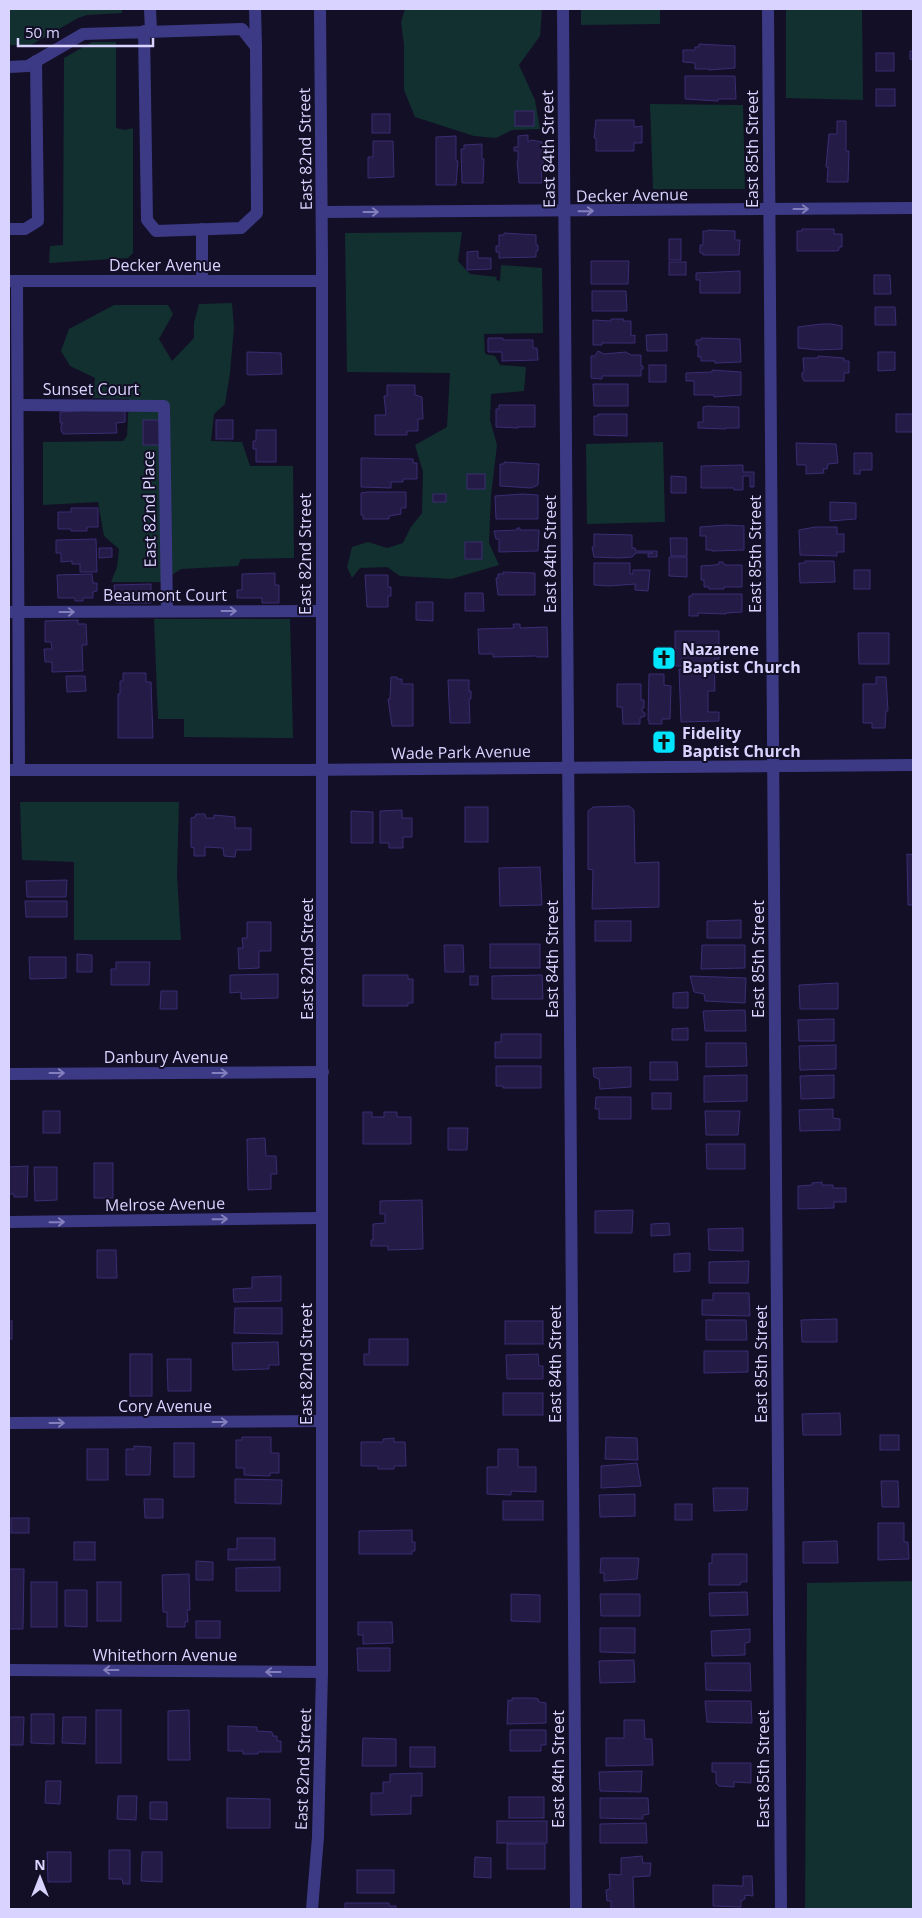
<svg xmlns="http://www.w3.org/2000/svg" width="922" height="1918" font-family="'Open Sans',sans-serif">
  <rect width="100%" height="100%" fill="#130f26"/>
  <g fill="#12302f">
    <path d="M9,9H122V13L87,15L78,18L31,45H9Z"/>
    <path d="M405,9H542L540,36L519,65L535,100L540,129L512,130L496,138L474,136L415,117L404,90V45L401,22Z"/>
    <path d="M581,9H660V24L581,25Z"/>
    <path d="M786,9H862L863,100L786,98Z"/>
    <path d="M92,42H116V128L125,130L133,128V253L128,258L49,263L50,246L63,245L64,58Z"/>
    <path d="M650,104L743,105L745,189H653Z"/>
    <path d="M462,232L458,261L470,274L497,277L496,280L500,281L501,265L542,268L543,333L484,334L485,354L495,356L500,365L526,367L524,391L491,394L490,420L497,445L491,496L489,543L499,565L451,579L400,576L387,567L360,568L352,578L347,567L352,547L368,542L387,548L403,543L411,527L422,513L423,472L415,445L447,427L450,373L347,372L345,233Z"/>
    <path d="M232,303L234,327L230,373L225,404L214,414L211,441L242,442L250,466H293L294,558L241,559L238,566L181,569L161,582H111L117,567L119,549L104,536L98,502L43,505V442L123,441L127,436L129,399L93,398L95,378L70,366L61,351L69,329L114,305H168L173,314L159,339L172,361L194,338V323L199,304Z"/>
    <path d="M663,442L665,522L587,524L586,444Z"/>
    <path d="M154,619H290L293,738L184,737V719H158Z"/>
    <path d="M20,802H179L177,875L181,940H74V862L22,860Z"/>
    <path d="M913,1581V1909H805L807,1583Z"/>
  </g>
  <g fill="#241b47" stroke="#3b2d73">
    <path d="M699,44L735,46V68L709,70V69H695V63L683,62V50H695V47H699Z"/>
    <path d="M910,51H913V60L910,59Z"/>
    <rect x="876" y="53" width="18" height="18"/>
    <path d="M685,76H735L736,99H718V101L685,99Z"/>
    <rect x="876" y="89" width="19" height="17"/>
    <rect x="515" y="111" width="19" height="15"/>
    <rect x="372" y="114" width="18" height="19"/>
    <path d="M596,120H634V127L642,126V143H634V151H596V138H594Z"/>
    <path d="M837,121H846V151H849L848,182H827L828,167H826L829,134H837Z"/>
    <path d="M528,135V142L531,140L542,142V153H543V165H541L542,183H519L517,161H518V151H514V147H518V136Z"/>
    <path d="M456,136V161H458L456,185H436V137Z"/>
    <path d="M373,141H393L394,177L368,178V157H373Z"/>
    <path d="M482,144V159H484L483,183H462L461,149H464V145Z"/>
    <path d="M802,229H834V234H842V247H839V250L837,251H797V231H802Z"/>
    <path d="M708,230L735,231V240H740L739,255H703V253H700V245H703V231H708Z"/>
    <path d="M504,233L536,235V245H538V251H536V257L499,258V252H496V246H499V235H504Z"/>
    <rect x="669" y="239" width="12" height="21"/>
    <path d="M478,251V258H491V269L467,270V252Z"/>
    <path d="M591,261H629L628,284H591Z"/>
    <rect x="669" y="262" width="17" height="13"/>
    <path d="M740,271V293H700V280H696V273Z"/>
    <path d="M874,275H890L891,294H874Z"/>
    <path d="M592,291H626L627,311H592Z"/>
    <path d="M875,307H895L896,325H875Z"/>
    <path d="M611,319H624L623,321H631V336L635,335V343H602V345H593V320L611,321Z"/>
    <path d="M821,324H831L842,326V349L817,350L798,348V327Z"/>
    <path d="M667,334V351H647L646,335Z"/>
    <path d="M488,338H503V340H533V348H537L538,360L502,361V352H488Z"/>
    <path d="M701,338L740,339L741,362L715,363V361H701V357H698V345H696V340H701Z"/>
    <path d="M598,351L604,354L626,352L631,355H641V366H643V369H641V376H602V379L591,378V356H595Z"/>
    <path d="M247,352L281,353L282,374L249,375L247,374Z"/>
    <path d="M878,352H895V370L878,371Z"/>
    <path d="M818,356L844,358V361H849V373H844V381H804L802,377V373L804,371L803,358H818Z"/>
    <rect x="649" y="365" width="17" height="17"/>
    <path d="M712,370L741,372V395L714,397V395H694V381H686V373L712,372Z"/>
    <path d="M593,384H628V406H594Z"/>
    <path d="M387,385H415V395L422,397L423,419H418V431H407V435H375V415H386L384,396H387Z"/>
    <path d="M499,405H535V427H518V428L496,427V409H499Z"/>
    <path d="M708,406L739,407V428H726V429L698,428V422H703V407Z"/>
    <path d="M125,408V422L116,423L117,433L63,434L61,430V425L63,423H60V412Z"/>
    <path d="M598,414H627V436L594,435V416H598Z"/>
    <rect x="896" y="414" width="17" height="18"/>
    <rect x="143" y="420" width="17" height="25"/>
    <rect x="216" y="420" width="17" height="19"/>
    <path d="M256,430H276V462H256V449H253V441H256Z"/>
    <path d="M796,443L836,444L838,463L828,464L827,469H823L824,473L806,474V465H797Z"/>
    <path d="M854,453H872V470H860V474H854Z"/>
    <path d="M361,458L413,459V463H417V479H403V482H391V488L361,487Z"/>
    <path d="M504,462L539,464L538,485L531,488L500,486V464H504Z"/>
    <path d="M743,465V472H754V487H750V476H743V490H734V488H701V466Z"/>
    <rect x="467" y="474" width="18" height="15"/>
    <path d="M671,476L686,477V493H671Z"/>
    <path d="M367,492H406V508H401V514L389,516V519H363V515H361V493Z"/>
    <rect x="433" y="494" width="13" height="8"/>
    <path d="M522,494L538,495V519H496L495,496Z"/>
    <path d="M830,502L856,503V519L830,521Z"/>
    <path d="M71,508H98V527H87V531H71V529H58V512H71Z"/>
    <path d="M727,525L744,526V550L712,551V550H706V536H700V527Z"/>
    <path d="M815,527H837V534H844V552H837V556L800,555L799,530Z"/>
    <path d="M517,528H520V530H539L538,551L499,552V539H496L494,531L517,530Z"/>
    <path d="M594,534L632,535V548H635L636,551H657V557H648V554L653,553H636L632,557L619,558L594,557L592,547H594Z"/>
    <path d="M670,538H687V556H671Z"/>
    <path d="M96,539L97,572H80V564H72V561L61,562V553H56V540Z"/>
    <rect x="465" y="542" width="17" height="17"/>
    <path d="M99,548H112V557L99,558Z"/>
    <path d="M669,557H687V577L669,576Z"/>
    <path d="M805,561H834L835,582L800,583L799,563H805Z"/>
    <path d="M719,562H723L725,565H742V587H724V589H709V587H704V580H701V566L715,565L719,564Z"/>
    <path d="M594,563H630V574H633V570H650L648,591L635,590V584L609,586L594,585Z"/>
    <rect x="854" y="570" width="16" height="19"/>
    <path d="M503,572L535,573V595H498L496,578H498V574H503Z"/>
    <path d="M275,573V585H279V603H262V598H237V590H242V574Z"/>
    <path d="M92,574L93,583H97V591L93,592V598H83V601H75V598H58L57,575Z"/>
    <path d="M365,575H388V587H391V596H388V607H367Z"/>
    <path d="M151,584V603H116L114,585Z"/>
    <path d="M465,593H483L484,611H465Z"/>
    <path d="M692,594H742V612L726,613V614L698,613V616H689V596H692Z"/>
    <path d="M416,602H433V621L416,620Z"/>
    <path d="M78,620V624H86L87,645H82L83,671L52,672V662H45L44,649H52L51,642H45V621Z"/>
    <path d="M513,624H520V628L547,627L548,657H537V656L493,657V654H479L478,629L514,628Z"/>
    <path d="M675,631H719V659H714L715,691H708V712H719V721L681,722L679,669H683V666H675Z"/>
    <path d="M858,633H889V664H859Z"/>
    <path d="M123,673H146V682H151L153,738H118V694H120V681H123Z"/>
    <path d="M649,674H664V685L671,686L670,719H662V724H649V720H648Z"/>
    <path d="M66,676H85L86,691L67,692Z"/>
    <path d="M391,677H397V679H402V684H413V726H392L388,699H390Z"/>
    <path d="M876,677H886L888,711H886L885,728H872V723H863V684H876Z"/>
    <path d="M448,680H469V691H471V699H469L470,723H450Z"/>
    <path d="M617,684H641V700H644V708H642V711L645,713V716L640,718V724H623L622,707H617Z"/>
    <path d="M629,806L634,810L635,863L659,862V907L592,909L593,870L588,869V811L593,807Z"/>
    <rect x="465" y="807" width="23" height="35"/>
    <path d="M402,810V818H412V837H403V848H389V843H380V811Z"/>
    <path d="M351,811L373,812V843H351Z"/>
    <path d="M196,814H205L206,818H214V815L235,817V828H251V850H236L235,857L224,856L223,848L205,847V856H194V848L191,847V818L195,817Z"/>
    <path d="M907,854L913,855V905H908Z"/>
    <path d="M540,867L542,905L500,906L499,868Z"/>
    <path d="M67,880L66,897H27L26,881Z"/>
    <path d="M25,901H67V917H26Z"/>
    <path d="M741,920V938H707V921Z"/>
    <rect x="595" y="921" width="36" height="20"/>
    <path d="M247,922H271V951H259V968L239,969L238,948H243L242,938H247Z"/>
    <rect x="490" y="944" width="50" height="24"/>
    <path d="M444,945H463L464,972H445Z"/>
    <path d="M702,945H745V968L701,969Z"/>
    <path d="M77,954L92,955V972H77Z"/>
    <path d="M29,957H66V978L30,979Z"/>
    <path d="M116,962H150L149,985H111V969H116Z"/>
    <path d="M278,974V998L241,999V992L230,993V975Z"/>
    <path d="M363,975H408V979H413V1003H408V1006H363Z"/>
    <path d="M542,975L543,999H492V976Z"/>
    <rect x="470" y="976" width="8" height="9"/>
    <path d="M690,976L746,978L745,1003L705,1001L704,994L694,992Z"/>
    <path d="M838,983V1009H800L799,985Z"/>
    <path d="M161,991H177V1009H160Z"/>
    <path d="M688,992V1008H673V993Z"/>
    <path d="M745,1010L746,1031H705L703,1011Z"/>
    <path d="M834,1019V1041H799L798,1020Z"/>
    <path d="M688,1028V1040H672V1029Z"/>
    <path d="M501,1034H541V1058H495V1042H501Z"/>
    <path d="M706,1043H746L747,1066L706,1067Z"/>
    <path d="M836,1045V1069L800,1070L799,1046Z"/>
    <path d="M650,1062H677L678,1080H650Z"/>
    <path d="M496,1066H541V1088H503V1086H496Z"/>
    <path d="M631,1067V1087L600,1089L599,1079L594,1077L593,1068Z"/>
    <path d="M747,1075V1101L704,1102V1076Z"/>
    <path d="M834,1075V1098L801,1099L800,1076Z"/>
    <rect x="652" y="1093" width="19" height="16"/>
    <path d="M596,1097H631V1119H599V1109H595Z"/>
    <path d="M833,1109V1118L840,1119V1130L800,1131L799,1110Z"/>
    <rect x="43" y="1111" width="17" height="22"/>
    <path d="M705,1111H740L738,1135H706Z"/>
    <path d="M363,1112H372V1117H384V1112H397V1117H411V1144H363Z"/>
    <path d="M448,1128H468L467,1150H448Z"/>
    <path d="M265,1138L266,1156H276L277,1174H271V1189L248,1190L247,1139Z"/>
    <path d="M706,1144H745V1169H707Z"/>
    <rect x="94" y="1163" width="19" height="35"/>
    <path d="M28,1166L27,1197H14V1194H9V1167Z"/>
    <path d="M34,1167H57V1200L35,1201Z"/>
    <path d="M822,1182V1185H833V1188H846V1202H834V1208L798,1209V1186L812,1185V1183Z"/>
    <path d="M422,1200L423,1249L388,1250V1246H371V1240H373V1224L385,1223V1214H380V1201Z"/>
    <path d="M633,1210L632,1233H595V1211Z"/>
    <path d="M669,1223L670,1235L651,1236V1224Z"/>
    <path d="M743,1228V1251L709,1250L708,1229Z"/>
    <path d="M97,1250H116L117,1278H97Z"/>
    <path d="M690,1253V1271L674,1272V1254Z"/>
    <path d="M749,1261L748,1283H709V1262Z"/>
    <path d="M281,1276V1301L234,1302L233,1289L252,1288V1277Z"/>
    <path d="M713,1293H749L750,1316L702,1315V1300H713Z"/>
    <path d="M235,1308H282V1334L234,1333Z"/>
    <path d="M837,1319V1342H802L801,1320Z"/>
    <path d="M706,1320H746L747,1340H706Z"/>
    <rect x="9" y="1321" width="3" height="18"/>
    <rect x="505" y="1321" width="38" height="23"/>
    <path d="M369,1339H408V1365H364V1354H369Z"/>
    <path d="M278,1342L279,1365H269V1369L233,1370L232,1343Z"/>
    <path d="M704,1351H748V1372L704,1373Z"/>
    <rect x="130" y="1354" width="22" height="42"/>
    <path d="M538,1354L539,1366H543V1379H507L506,1355Z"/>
    <path d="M167,1359H191V1391H168Z"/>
    <rect x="503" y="1393" width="40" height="22"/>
    <path d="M840,1413L841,1435H803L802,1414Z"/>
    <rect x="880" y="1435" width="19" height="15"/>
    <path d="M242,1437H271V1453H279V1473H270V1476L244,1475V1468H236V1440H242Z"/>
    <path d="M606,1437L637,1438L638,1460L605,1459Z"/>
    <path d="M394,1438V1442H405L406,1466H394V1469H378V1466H361V1442H383V1439Z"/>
    <rect x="174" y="1443" width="20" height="34"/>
    <path d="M134,1446L151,1447L150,1475H126V1449H134Z"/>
    <rect x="87" y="1449" width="21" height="31"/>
    <path d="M498,1449H518V1467H536V1492L511,1491V1495L487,1494V1467H498Z"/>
    <path d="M637,1463L641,1486L601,1488V1466Z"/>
    <path d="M235,1479L282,1480L281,1504L235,1503Z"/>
    <path d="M881,1481H898L899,1507H882Z"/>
    <path d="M713,1488H748L747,1510L714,1511Z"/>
    <path d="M635,1494V1516L600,1517L599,1495Z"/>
    <path d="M144,1499H163V1518H145Z"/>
    <rect x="503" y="1501" width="40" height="19"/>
    <rect x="675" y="1504" width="17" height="16"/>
    <rect x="11" y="1518" width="18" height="15"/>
    <path d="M878,1523H904V1542H908L909,1559L878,1560Z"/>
    <path d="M412,1530V1542H415V1551H412V1554H359V1531Z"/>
    <path d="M237,1538H275V1560H228V1549H237Z"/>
    <path d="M837,1541L838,1563H803V1542Z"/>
    <rect x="74" y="1542" width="21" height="18"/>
    <path d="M712,1554H747V1582H741L740,1585H709V1563H712Z"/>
    <path d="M601,1558H639L637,1579L604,1581V1573H600Z"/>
    <path d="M196,1561L213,1562V1580H196Z"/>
    <path d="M280,1567V1591H236V1568Z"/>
    <path d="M9,1569H24L23,1629H9Z"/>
    <path d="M189,1574L190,1610H187L188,1622H185V1627H167V1612H163L162,1575Z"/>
    <rect x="31" y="1582" width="26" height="45"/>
    <rect x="97" y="1582" width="24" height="39"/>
    <path d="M65,1590H87V1627L65,1626Z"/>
    <path d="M747,1592L748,1615L710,1616L709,1593Z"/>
    <path d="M511,1594L540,1595V1622L511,1621Z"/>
    <path d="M600,1594H640V1616H601Z"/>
    <rect x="196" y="1621" width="24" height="17"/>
    <path d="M358,1622H392L393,1643L363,1644V1635H358Z"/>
    <path d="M600,1628H635V1653L600,1652Z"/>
    <path d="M750,1629V1642L745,1643V1655L712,1656L711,1631Z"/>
    <path d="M357,1648H390V1671H358Z"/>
    <path d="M634,1660L635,1682L600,1683L599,1661Z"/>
    <path d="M705,1663H750L751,1691L706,1690Z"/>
    <path d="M512,1698H534L538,1699L539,1702L546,1703V1723L507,1724L508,1700L512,1701Z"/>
    <path d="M705,1701H751L752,1723L707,1722Z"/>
    <rect x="96" y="1710" width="25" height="53"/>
    <path d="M189,1710L190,1760H168V1711Z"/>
    <path d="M31,1714H54V1744L31,1743Z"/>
    <path d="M9,1717H24L23,1745H9Z"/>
    <path d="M63,1717H86L85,1744L62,1743Z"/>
    <path d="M624,1720H644L645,1739H652L653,1765L606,1766V1738H624Z"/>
    <path d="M228,1726L257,1727V1731L272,1732L273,1736H277V1741H281V1752H258V1754H243V1751H228Z"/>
    <path d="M510,1730H546V1745H541V1751H510Z"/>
    <path d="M363,1738L396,1739V1766H362Z"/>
    <rect x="410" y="1747" width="25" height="20"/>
    <path d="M712,1763H751V1783L734,1782V1787L719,1786L716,1783V1772H712Z"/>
    <path d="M642,1771L641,1792L600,1791L599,1772Z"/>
    <path d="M422,1773V1796H411V1814L371,1815V1793H383V1782H390V1774Z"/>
    <path d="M46,1781H61L60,1804L45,1803Z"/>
    <path d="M118,1796H137L136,1820L117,1819Z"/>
    <rect x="509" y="1797" width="35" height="21"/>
    <path d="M227,1798L270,1799V1828H227Z"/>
    <path d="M600,1798H648L649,1814L643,1815V1819L600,1818Z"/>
    <path d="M150,1802H167V1820L150,1819Z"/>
    <rect x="497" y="1821" width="50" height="22"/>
    <path d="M646,1823L647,1843H600V1824Z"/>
    <rect x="507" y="1844" width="38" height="25"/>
    <path d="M109,1850H130V1884H123L122,1879H109Z"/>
    <path d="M47,1852H71V1882H48Z"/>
    <path d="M142,1852H162V1882L141,1881Z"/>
    <path d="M642,1856L643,1863H651L650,1876L633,1877L634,1909H611V1901H607L606,1890L610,1889L609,1874L621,1875V1858Z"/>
    <path d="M475,1857L491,1858V1878L474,1877Z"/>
    <rect x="357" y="1870" width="37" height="23"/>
    <path d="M743,1876H752L753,1896L745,1895V1899L741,1901V1907L713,1906V1885L743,1886Z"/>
    <path d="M345,1903H389V1906H396V1909H345Z"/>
  </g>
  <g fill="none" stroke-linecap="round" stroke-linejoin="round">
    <g stroke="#3d3a85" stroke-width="12">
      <path d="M150,9L151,31"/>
      <path d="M255,9L256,47"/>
      <path d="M563,9L576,1909"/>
      <path d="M768,9L781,1909"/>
      <path d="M9,67L28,66L83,34L242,29L256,47L257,213L241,228L156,231L147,220L144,31"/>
      <path d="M322,212L913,208"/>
      <path d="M9,229H25L38,221L36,61"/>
      <path d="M9,281H322"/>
      <path d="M17,281L19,770"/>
      <path d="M202,281V229"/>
      <path d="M19,405L164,406L167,611"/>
      <path d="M9,612L321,611"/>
      <path d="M9,770H300L913,765"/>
      <path d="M9,1074L323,1072"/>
      <path d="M9,1222L322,1218"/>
      <path d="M9,1423L322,1421"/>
      <path d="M9,1670L322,1672"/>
      <path d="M312,1909L318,1837L322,1672V261L320,9"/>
    </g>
  </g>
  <defs><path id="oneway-shaft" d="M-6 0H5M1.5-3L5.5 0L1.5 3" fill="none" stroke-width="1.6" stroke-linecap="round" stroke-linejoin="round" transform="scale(1.25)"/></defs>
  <g stroke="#837fbc">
    <use href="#oneway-shaft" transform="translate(801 209)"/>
    <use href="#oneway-shaft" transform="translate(586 211) rotate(-1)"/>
    <use href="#oneway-shaft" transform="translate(371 212)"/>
    <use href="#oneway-shaft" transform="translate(229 611)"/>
    <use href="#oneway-shaft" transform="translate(67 612)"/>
    <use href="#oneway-shaft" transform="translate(57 1073)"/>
    <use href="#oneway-shaft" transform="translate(220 1073)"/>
    <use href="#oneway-shaft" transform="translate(220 1219) rotate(-1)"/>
    <use href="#oneway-shaft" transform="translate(57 1222) rotate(-1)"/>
    <use href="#oneway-shaft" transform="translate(220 1422)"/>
    <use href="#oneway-shaft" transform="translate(57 1423)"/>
    <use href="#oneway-shaft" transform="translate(111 1670) rotate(-180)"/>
    <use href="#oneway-shaft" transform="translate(273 1672) rotate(-180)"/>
  </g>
  <defs>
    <g id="church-square" transform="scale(1.25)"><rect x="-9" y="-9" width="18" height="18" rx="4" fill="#00e5ff" stroke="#130f26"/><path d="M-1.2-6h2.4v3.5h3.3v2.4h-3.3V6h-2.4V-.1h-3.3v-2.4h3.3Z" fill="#111"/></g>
  </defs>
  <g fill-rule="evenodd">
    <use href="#church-square" x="664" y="658"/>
    <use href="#church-square" x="664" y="742"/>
  </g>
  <g text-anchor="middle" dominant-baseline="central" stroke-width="4" stroke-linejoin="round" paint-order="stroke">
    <g font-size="16" fill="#d9d4ff" stroke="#130f26">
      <text transform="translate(305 149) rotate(-91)">East 82nd Street</text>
      <text transform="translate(548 149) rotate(-91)">East 84th Street</text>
      <text transform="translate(752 149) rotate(-90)">East 85th Street</text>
      <text transform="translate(632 195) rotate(-1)">Decker Avenue</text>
      <text x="165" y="265">Decker Avenue</text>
      <text x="91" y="389">Sunset Court</text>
      <text transform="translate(149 509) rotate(-91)">East 82nd Place</text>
      <text transform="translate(305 554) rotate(-90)">East 82nd Street</text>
      <text transform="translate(550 554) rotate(-90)">East 84th Street</text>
      <text transform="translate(755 554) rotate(-90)">East 85th Street</text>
      <text x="165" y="595">Beaumont Court</text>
      <text transform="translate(461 752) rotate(-1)">Wade Park Avenue</text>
      <text transform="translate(307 959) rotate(-90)">East 82nd Street</text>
      <text transform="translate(552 959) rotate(-90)">East 84th Street</text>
      <text transform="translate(758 959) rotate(-90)">East 85th Street</text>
      <text x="166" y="1057">Danbury Avenue</text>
      <text transform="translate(165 1204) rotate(-1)">Melrose Avenue</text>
      <text transform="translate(306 1364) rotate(-90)">East 82nd Street</text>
      <text transform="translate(555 1364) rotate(-90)">East 84th Street</text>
      <text transform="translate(761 1364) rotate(-90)">East 85th Street</text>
      <text x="165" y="1406">Cory Avenue</text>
      <text x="165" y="1655">Whitethorn Avenue</text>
      <text transform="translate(303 1769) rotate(-88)">East 82nd Street</text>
      <text transform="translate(558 1769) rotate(-90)">East 84th Street</text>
      <text transform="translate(763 1769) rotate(-90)">East 85th Street</text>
    </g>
    <g font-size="16" font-weight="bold" fill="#d9d4ff" stroke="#130f26" text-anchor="start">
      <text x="682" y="649">Nazarene<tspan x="682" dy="18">Baptist Church</tspan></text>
      <text x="682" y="733">Fidelity<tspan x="682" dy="18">Baptist Church</tspan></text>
    </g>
  </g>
  <rect width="922" height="1918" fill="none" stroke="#d9d4ff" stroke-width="20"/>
  <g transform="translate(40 1878)" stroke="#130f26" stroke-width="4" paint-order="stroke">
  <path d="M0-4L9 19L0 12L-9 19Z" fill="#d9d4ff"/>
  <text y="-8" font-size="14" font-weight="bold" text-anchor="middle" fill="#d9d4ff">N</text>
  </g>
  <path d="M18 38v8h135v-8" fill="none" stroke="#d9d4ff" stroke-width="2.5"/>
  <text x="25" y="38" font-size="15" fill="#d9d4ff" stroke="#130f26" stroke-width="4" paint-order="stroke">50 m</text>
</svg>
